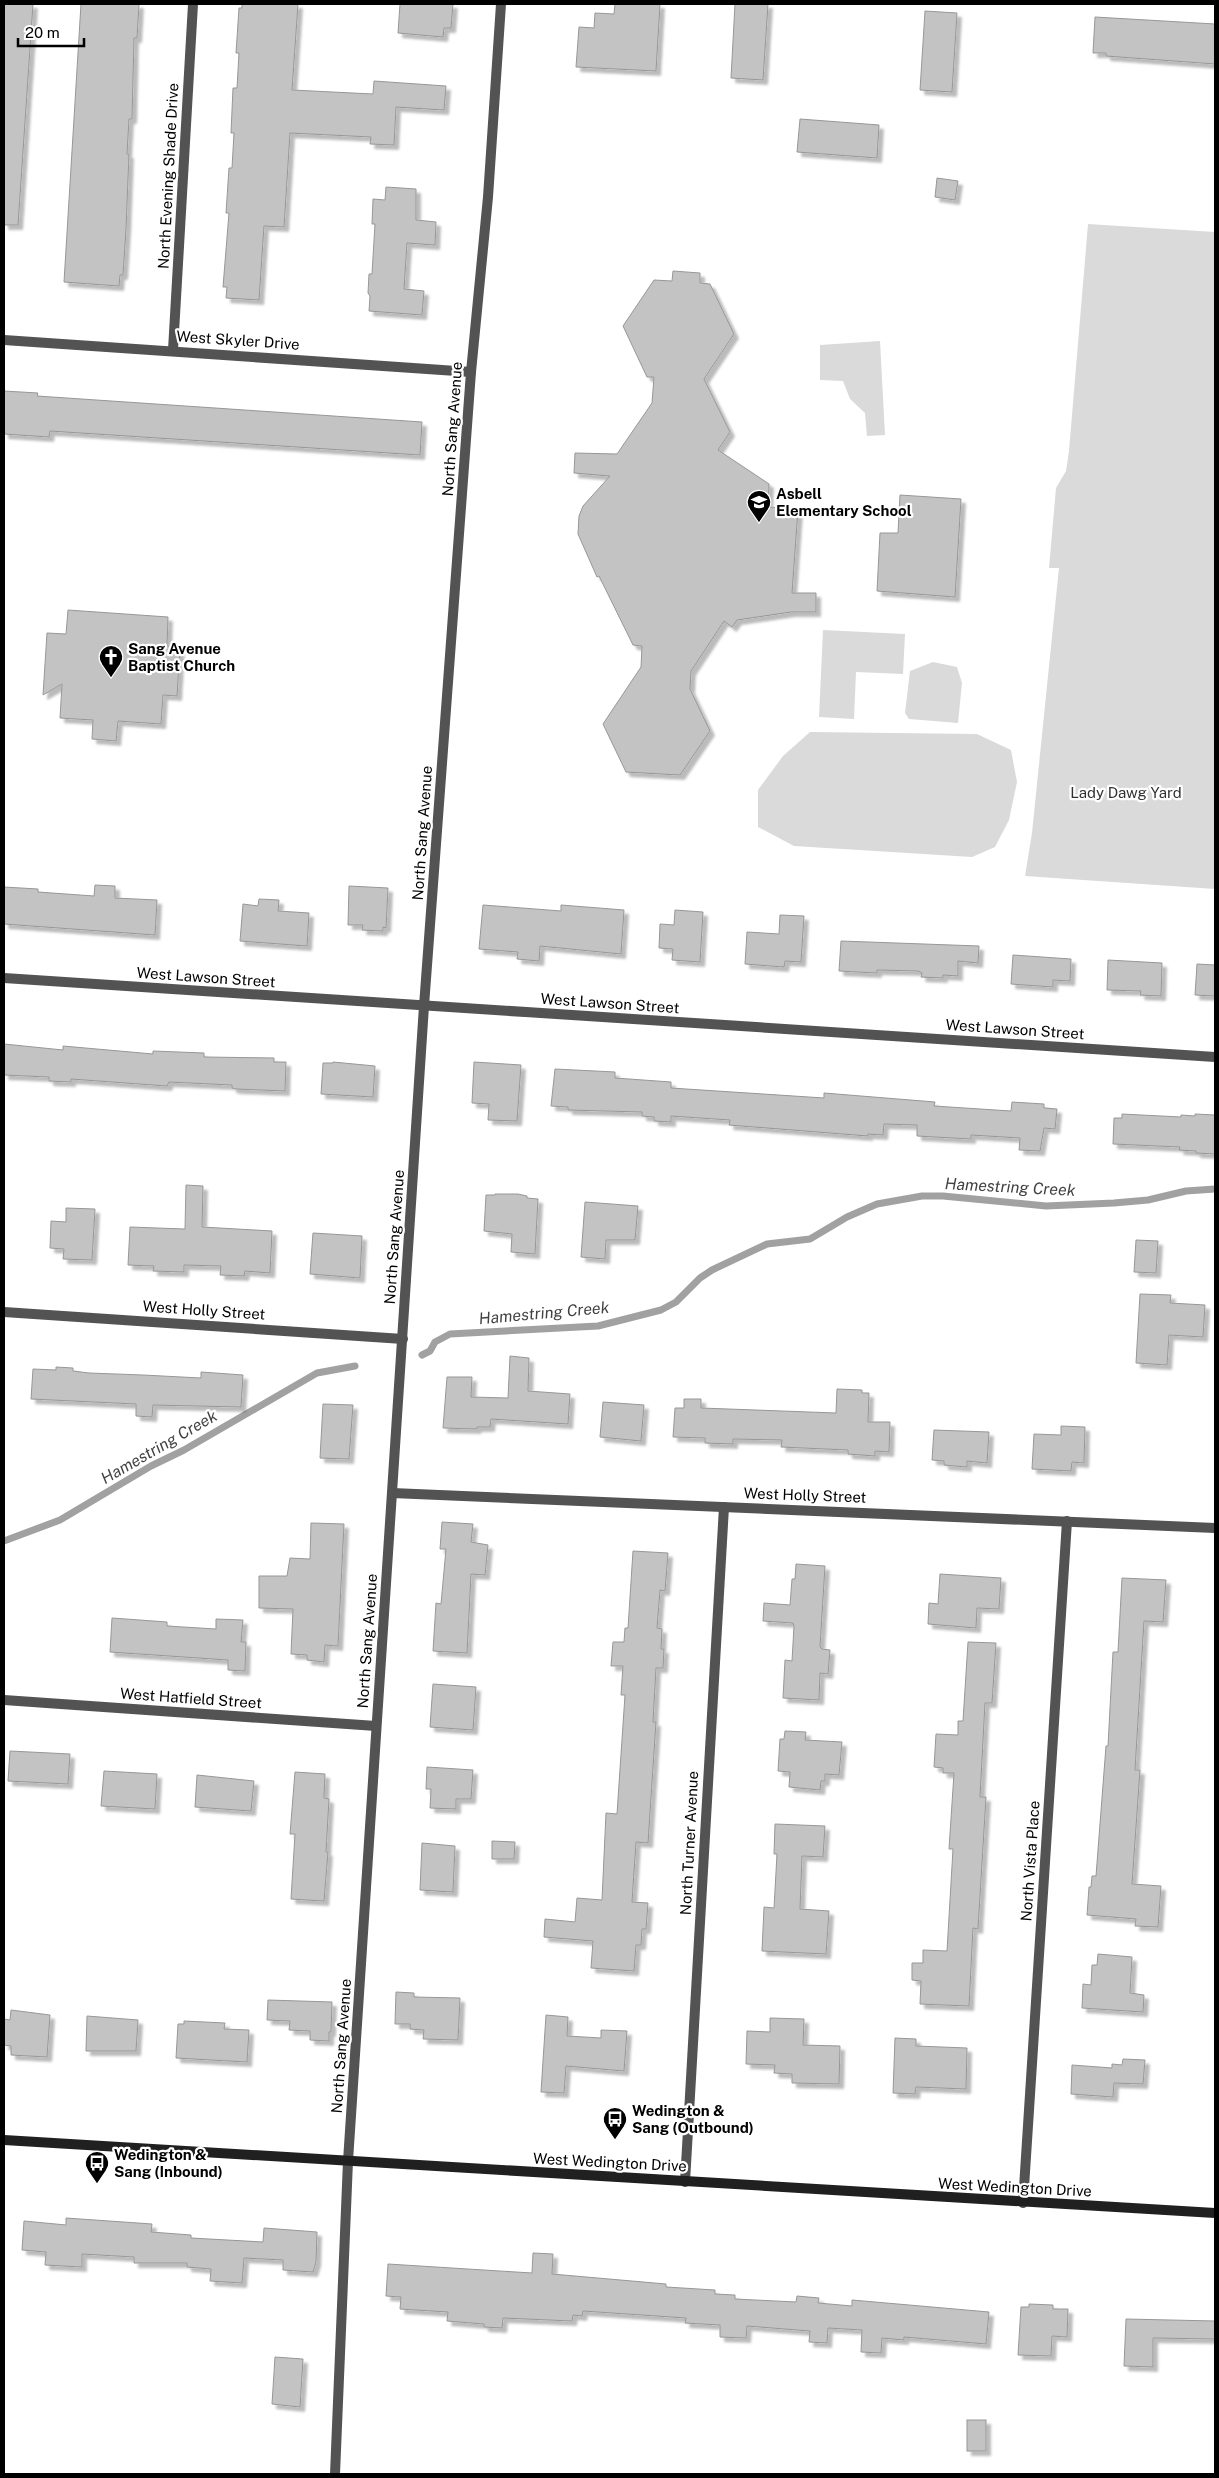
<svg xmlns="http://www.w3.org/2000/svg" width="1219" height="2478" font-family="'Public Sans',sans-serif">
  <defs>
    <filter id="shadow"><feDropShadow dx="4.5" dy="4.5" stdDeviation="1" flood-color="#0004"/></filter>
  </defs>
  <rect width="100%" height="100%" fill="#fff"/>
  <g fill="#dadada">
    <path d="M1088,224L1215,232V889L1025,876L1032,833L1059,568H1049L1056,488L1066,471L1069,451Z"/>
    <path d="M880,341L885,435L867,436L865,413L850,399L843,381L820,380V345Z"/>
    <path d="M823,630L905,634L903,674L856,672L854,719L819,717Z"/>
    <path d="M933,662L957,667L962,683L958,723L909,719L905,713L910,671Z"/>
    <path d="M810,732L977,734L1011,750L1017,782L1009,820L995,847L972,857L794,846L758,827V790L783,756Z"/>
  </g>
  <g fill="none" stroke-linecap="round" stroke-linejoin="round">
    <g stroke="#a1a1a1" stroke-width="7">
      <path d="M422,1355L430,1351L435,1342L450,1334L598,1326L661,1310L676,1302L700,1278L712,1270L767,1244L810,1239L847,1217L877,1204L922,1196H943L1046,1206L1114,1203L1148,1200L1186,1191L1215,1189"/>
      <path d="M4,1541L60,1520L151,1466L184,1450L317,1373L355,1366"/>
    </g>
  </g>
  <g fill="#c3c3c3" stroke="#979797" filter="url(#shadow)">
    <path d="M4,4H33L18,225H4Z"/>
    <path d="M81,4H139L137,38H134L132,119H129L127,154H129L126,229L123,275H120L119,286L64,282Z"/>
    <path d="M242,4H298L292,90L373,94L374,81L446,86L444,110L396,107L394,145L370,144L371,137L290,133L284,227L264,226L259,300L226,298L227,287H223L229,213H226L229,168H232L234,133H231L233,88H237L239,53H236L239,8H242Z"/>
    <path d="M400,4H453L451,28H444L443,37L398,33Z"/>
    <path d="M615,4H660L656,71L576,67L579,27L594,28L595,13L614,14Z"/>
    <path d="M735,4H768L763,80L731,78Z"/>
    <path d="M925,11L957,13L952,92L920,90Z"/>
    <path d="M1095,17L1215,24V64L1106,56V53H1093Z"/>
    <path d="M800,119L879,125L877,158L797,152Z"/>
    <path d="M937,178L958,181L955,200L935,197Z"/>
    <path d="M386,187L416,189V220L436,222L435,245L407,243L404,289L424,291L422,315L369,311L370,296L368,293L369,274H372L375,224H372L373,199L385,200Z"/>
    <path d="M673,271L700,273V283L710,284L734,334L704,379L730,432L718,450L769,484L768,507L798,509L792,593H816V612H791L737,620L732,627L724,621L691,671L690,689L710,731L680,775L626,772L603,724L641,667L642,646L633,645L599,576L597,577L578,534L579,516L583,506L610,476L574,473L575,453L617,454L652,403L654,377H647L623,326L654,280L672,281Z"/>
    <path d="M4,391L38,393L37,396L422,422L420,455L50,431L49,437L4,434Z"/>
    <path d="M900,495L961,499L955,597L877,591L880,533H898Z"/>
    <path d="M68,610L168,617L167,646L180,647L177,696L163,695L161,724L118,721L116,741L92,739L93,720L60,718L62,684L43,695L47,633L66,634Z"/>
    <path d="M95,885L115,886V898L157,900L155,935L4,924V887L38,889V892L94,896Z"/>
    <path d="M349,886L388,888L386,928L383,927V931L362,930L363,925H348Z"/>
    <path d="M259,899L279,900L278,911L309,913L307,946L240,941L243,904L258,906Z"/>
    <path d="M483,905L561,911V905L624,910L621,954L540,946L539,961L517,959L518,952L479,949Z"/>
    <path d="M675,910L703,912L700,962L672,960L673,949L659,948L660,924L674,925Z"/>
    <path d="M780,915L804,916L801,962L785,961L784,967L745,964L747,932L779,934Z"/>
    <path d="M841,941L979,946L978,963L958,961V976L943,975V978L921,977L922,973L918,971L877,970V973L839,971Z"/>
    <path d="M1013,955L1071,959L1070,981L1053,980V987L1011,984Z"/>
    <path d="M1108,960L1162,963L1161,996L1140,995L1141,991L1107,990Z"/>
    <path d="M1197,964L1215,965V996L1195,995Z"/>
    <path d="M4,1044L63,1050V1046L153,1054V1051L204,1053V1057L274,1058V1062H286L285,1091L236,1089L232,1088V1085L169,1082L167,1086L71,1079V1082L49,1081V1077L4,1075Z"/>
    <path d="M333,1062L375,1066L373,1097L321,1094L323,1063H333Z"/>
    <path d="M474,1062L521,1065L517,1121L488,1120L489,1104L472,1103Z"/>
    <path d="M555,1069L615,1072V1078L671,1082V1088L824,1098V1093L935,1102L934,1106L1011,1111L1012,1102L1044,1104V1108L1057,1109L1055,1129L1044,1128L1040,1151L1019,1150L1020,1138L971,1135V1139L917,1136V1125L884,1124L883,1135L868,1134V1136L729,1125L730,1120L671,1116V1122L654,1121V1117L642,1116V1112L568,1110V1107L551,1106Z"/>
    <path d="M1122,1114L1181,1117V1115L1195,1116V1114L1215,1115V1154L1196,1153V1151L1179,1150L1180,1147L1113,1144L1114,1118H1122Z"/>
    <path d="M186,1185L203,1186L202,1227L272,1231L270,1273L245,1271L244,1276L220,1275L221,1266L184,1265V1272L153,1271L154,1266L128,1265L130,1227L185,1229Z"/>
    <path d="M495,1194H518L527,1196V1198L538,1199L535,1254L511,1252L512,1234L484,1231L486,1195H495Z"/>
    <path d="M585,1202L638,1206L635,1240H606L605,1259L581,1257Z"/>
    <path d="M66,1208L95,1209L92,1260L63,1259L64,1249L50,1248L51,1221L66,1222Z"/>
    <path d="M313,1233L362,1236L360,1278L310,1274Z"/>
    <path d="M1136,1240L1158,1241L1156,1273L1134,1272Z"/>
    <path d="M1140,1294L1171,1295L1170,1303L1205,1305L1203,1337L1169,1335L1167,1365L1136,1363Z"/>
    <path d="M510,1356L529,1358L528,1391L570,1394L568,1424L491,1419L490,1427H477L476,1429L443,1428L447,1377H472L471,1397L508,1398Z"/>
    <path d="M56,1367L73,1368V1371L89,1373L143,1375L201,1378V1372L243,1375L241,1407L153,1405L152,1417L136,1416V1404L31,1399L33,1369L56,1370Z"/>
    <path d="M837,1389L862,1390V1393H869L868,1422H890L889,1452L875,1451V1456L848,1454V1450L781,1447L782,1440L733,1439V1444L705,1443V1438L673,1437L675,1408H684V1399H701V1408L836,1413Z"/>
    <path d="M603,1402L644,1405L641,1441L600,1437Z"/>
    <path d="M323,1404L353,1405L349,1459L320,1458Z"/>
    <path d="M1061,1426L1085,1427L1084,1463L1072,1462L1071,1471L1032,1469L1034,1434L1061,1435Z"/>
    <path d="M934,1430L989,1432L987,1463L967,1461V1467L944,1465V1461L932,1460Z"/>
    <path d="M442,1522L473,1524L471,1542L488,1545L485,1575L471,1574L467,1653L433,1651L436,1603L441,1604L446,1549H440Z"/>
    <path d="M311,1523L344,1524L338,1646L325,1645L324,1662L307,1660V1655L291,1654L293,1609L259,1608V1576H287L290,1558L310,1559Z"/>
    <path d="M633,1551L668,1553L665,1591L660,1590L657,1628L662,1629L661,1649H664L663,1668H656L653,1722H656L648,1843L636,1842L632,1902L648,1903L646,1929H642L641,1945H636L634,1971L591,1968L593,1941L544,1937L545,1919L575,1922L577,1898L602,1900L606,1813L617,1814L625,1695H621L623,1666H611L613,1642H624L625,1628H628Z"/>
    <path d="M796,1564L825,1566L820,1647L822,1649L830,1650L828,1674L820,1673L819,1700L783,1698L785,1660L792,1661L794,1626L793,1623L763,1621L764,1603L790,1605L792,1579H795Z"/>
    <path d="M940,1574L1001,1578L999,1609L977,1608L976,1628L928,1624L929,1603L938,1604Z"/>
    <path d="M1122,1578L1166,1580L1163,1622L1144,1621L1135,1770H1140L1132,1884L1161,1886L1158,1927L1135,1926L1136,1919L1087,1915L1089,1887H1091L1092,1876H1096L1106,1746H1108L1113,1652H1118Z"/>
    <path d="M112,1618L167,1622V1626L216,1629V1619L243,1620L241,1642H246L245,1671L228,1670V1660L110,1652Z"/>
    <path d="M968,1642L996,1643L992,1703H985L980,1797H986L978,1929L973,1928L969,2006L920,2004L921,1981L912,1980V1963H923V1950L947,1951L953,1849H949L954,1773H943V1768L934,1767L936,1734L958,1735V1721H963Z"/>
    <path d="M433,1684L476,1687L473,1730L430,1727Z"/>
    <path d="M785,1731L806,1732L805,1740L842,1742L839,1775L825,1774V1781H821L820,1790L789,1787L790,1772L778,1771L780,1739H784Z"/>
    <path d="M10,1751L70,1754L68,1784L8,1781Z"/>
    <path d="M427,1767L473,1770L471,1799H456V1809L430,1808L431,1789H426Z"/>
    <path d="M104,1771L157,1774L155,1809L101,1806Z"/>
    <path d="M295,1772L325,1774L324,1798L329,1799L326,1852H328L324,1901L291,1899L295,1834H290Z"/>
    <path d="M197,1775L254,1781L251,1811L195,1807Z"/>
    <path d="M775,1824L825,1826L823,1857L802,1856L800,1909L829,1911L826,1954L762,1951L764,1907L774,1908L777,1854H774Z"/>
    <path d="M492,1841L515,1842L514,1859H492Z"/>
    <path d="M422,1843L455,1846L453,1892L420,1890Z"/>
    <path d="M1098,1954L1132,1957L1130,1993L1144,1995L1143,2012L1082,2008L1083,1984L1091,1985L1092,1965H1097Z"/>
    <path d="M396,1992L414,1993V1997L460,1998L458,2040L423,2039L424,2030L410,2029V2024H395Z"/>
    <path d="M268,2000L332,2002L331,2032H329V2041L310,2040V2031L289,2030L290,2021L267,2020Z"/>
    <path d="M11,2010L50,2015L47,2057L11,2055V2046L4,2045V2019L10,2020Z"/>
    <path d="M546,2015L568,2017L567,2036L601,2038V2030L627,2031L624,2071L566,2066L564,2093L541,2092Z"/>
    <path d="M87,2016L138,2020L136,2051H86Z"/>
    <path d="M770,2018L804,2019L803,2045L840,2046L839,2084L792,2083V2074L774,2073L775,2065L746,2064L747,2031L770,2032Z"/>
    <path d="M184,2021L225,2023L224,2029L249,2030L247,2062L176,2058L178,2024H184Z"/>
    <path d="M895,2038L916,2039V2046L967,2048L966,2089L916,2087L915,2094L893,2093Z"/>
    <path d="M1123,2059L1145,2060L1143,2084L1114,2083L1113,2097L1071,2094L1072,2065L1112,2068V2064L1122,2065Z"/>
    <path d="M66,2218L152,2224L151,2232L191,2235V2238L263,2242L264,2228L317,2232L316,2262L313,2272L283,2270V2260L244,2258L242,2283L210,2281L211,2269L187,2267V2263H134V2257L82,2254V2267L45,2265L46,2252L22,2250L24,2221L66,2225Z"/>
    <path d="M533,2253L553,2254L552,2274L666,2284V2287L715,2290V2294L735,2295V2299L796,2302L797,2296L819,2298L818,2303L852,2306V2300L989,2312L986,2344L904,2337V2340L882,2338L881,2353L861,2352L862,2330L828,2328L827,2343L809,2342L810,2331L747,2326L746,2338L720,2337V2325L685,2323L686,2318L583,2311L582,2316L573,2315L572,2321L503,2318L502,2328L484,2327V2324L447,2321L448,2312L400,2309L401,2297L386,2296L388,2264L532,2273Z"/>
    <path d="M1029,2304L1053,2305V2309H1068L1067,2337L1052,2336L1051,2356L1018,2355L1021,2307H1029Z"/>
    <path d="M1126,2319L1215,2321V2339L1153,2338V2367L1124,2366Z"/>
    <path d="M275,2357L303,2359L300,2407L272,2404Z"/>
    <rect x="967" y="2420" width="19" height="31"/>
  </g>
  <g fill="none" stroke-linecap="round" stroke-linejoin="round">
    <g stroke="#535353" stroke-width="10">
      <path d="M4,340L471,372"/>
      <path d="M173,350L193,4"/>
      <path d="M4,978L1215,1057"/>
      <path d="M4,1312L403,1339"/>
      <path d="M392,1493L1215,1528"/>
      <path d="M4,1700L376,1726"/>
      <path d="M685,2182L724,1507"/>
      <path d="M1023,2203L1067,1521"/>
    </g>
    <path stroke="#535353" stroke-width="10" d="M335,2474L348,2161L424,1006L471,372L488,197L501,4"/>
    <path stroke="#202020" stroke-width="10" d="M4,2140L1215,2213"/>
  </g>
  <defs>
    <g id="school-pin" transform="scale(1.25)"><path d="M0 17L-7.5 6A9.5 9.5 0 1 1 7.5 6Z" fill="#000" stroke="#fff"/><path d="M0-5L7-2L0 1L-7-2ZM-4 1L0 2.5L4 1V4Q0 6-4 4Z" fill="#fff"/></g>
    <g id="church-pin" transform="scale(1.25)"><path d="M0 17L-7.5 6A9.5 9.5 0 1 1 7.5 6Z" fill="#000" stroke="#fff"/><path d="M-1.2-6h2.4v3.5h3.3v2.4h-3.3V6h-2.4V-.1h-3.3v-2.4h3.3Z" fill="#fff"/></g>
    <g id="bus-pin" transform="scale(1.25)"><path d="M0 17L-7.5 6A9.5 9.5 0 1 1 7.5 6Z" fill="#000" stroke="#fff"/><path d="M-5-6H5V4H4V6H2V4H-2V6H-4V4H-5ZM-3.5-4V0h7V-4ZM-3.5 1.2v1.5H-2V1.2ZM2 1.2v1.5H3.5V1.2Z" fill="#fff"/></g>
  </defs>
  <g fill-rule="evenodd">
    <use href="#school-pin" x="759" y="502"/>
    <use href="#church-pin" x="111" y="657"/>
    <use href="#bus-pin" x="615" y="2119"/>
    <use href="#bus-pin" x="97" y="2163"/>
  </g>
  <g text-anchor="middle" dominant-baseline="central" stroke-width="4.5" stroke-linejoin="round" paint-order="stroke">
    <g font-size="15" fill="#000" stroke="#fff">
      <text transform="translate(168 176) rotate(-87)">North Evening Shade Drive</text>
      <text transform="translate(238 340) rotate(4)">West Skyler Drive</text>
      <text transform="translate(452 429) rotate(-86)">North Sang Avenue</text>
      <text transform="translate(422 833) rotate(-86)">North Sang Avenue</text>
      <text transform="translate(206 977) rotate(4)">West Lawson Street</text>
      <text transform="translate(610 1003) rotate(4)">West Lawson Street</text>
      <text transform="translate(1015 1029) rotate(4)">West Lawson Street</text>
      <text transform="translate(394 1237) rotate(-86)">North Sang Avenue</text>
      <text transform="translate(204 1310) rotate(4)">West Holly Street</text>
      <text transform="translate(805 1495) rotate(2)">West Holly Street</text>
      <text transform="translate(367 1641) rotate(-86)">North Sang Avenue</text>
      <text transform="translate(191 1698) rotate(4)">West Hatfield Street</text>
      <text transform="translate(689 1843) rotate(-87)">North Turner Avenue</text>
      <text transform="translate(1030 1861) rotate(-86)">North Vista Place</text>
      <text transform="translate(341 2046) rotate(-86)">North Sang Avenue</text>
      <text transform="translate(610 2162) rotate(3)">West Wedington Drive</text>
      <text transform="translate(1015 2187) rotate(3)">West Wedington Drive</text>
    </g>
    <g font-size="15" font-weight="bold" fill="#000" stroke="#fff" text-anchor="start">
      <text x="776" y="493">Asbell<tspan x="776" dy="17">Elementary School</tspan></text>
      <text x="128" y="648">Sang Avenue<tspan x="128" dy="17">Baptist Church</tspan></text>
      <text x="632" y="2110">Wedington &amp;<tspan x="632" dy="17">Sang (Outbound)</tspan></text>
      <text x="114" y="2154">Wedington &amp;<tspan x="114" dy="17">Sang (Inbound)</tspan></text>
    </g>
    <g font-size="15" fill="#313131" stroke="#fff">
      <text x="1126" y="792">Lady Dawg Yard</text>
    </g>
    <g font-size="16" font-style="italic" fill="#424242" stroke="#fff">
      <text transform="translate(1010 1187) rotate(3)">Hamestring Creek</text>
      <text transform="translate(544 1313) rotate(-5)">Hamestring Creek</text>
      <text transform="translate(159 1447) rotate(-30)">Hamestring Creek</text>
    </g>
  </g>
  <rect width="1219" height="2478" fill="none" stroke="#000000" stroke-width="10"/>
  <path d="M18 38v8h66v-8" fill="none" stroke="#000000" stroke-width="2.5"/>
  <text x="25" y="38" font-size="15" fill="#000000" stroke="#ffffff" stroke-width="4" paint-order="stroke">20 m</text>
</svg>
